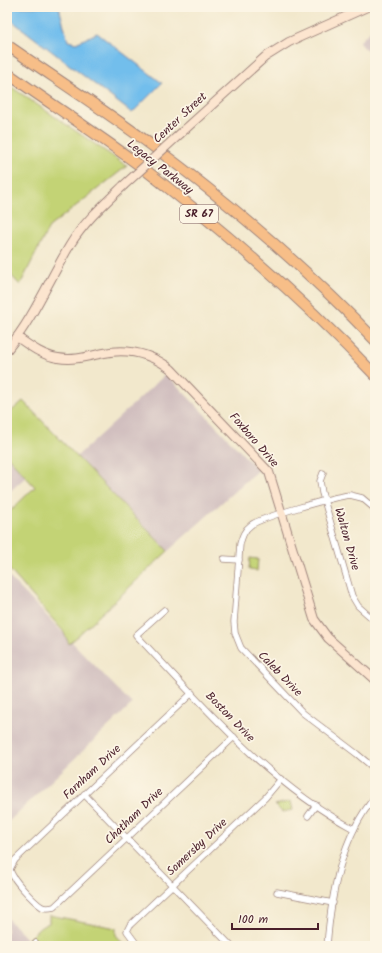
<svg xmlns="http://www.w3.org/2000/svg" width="382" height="953" font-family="Kalam,sans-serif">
  <rect width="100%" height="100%" fill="#fcf5e5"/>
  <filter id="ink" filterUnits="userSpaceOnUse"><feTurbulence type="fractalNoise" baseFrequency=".025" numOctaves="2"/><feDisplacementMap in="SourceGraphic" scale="8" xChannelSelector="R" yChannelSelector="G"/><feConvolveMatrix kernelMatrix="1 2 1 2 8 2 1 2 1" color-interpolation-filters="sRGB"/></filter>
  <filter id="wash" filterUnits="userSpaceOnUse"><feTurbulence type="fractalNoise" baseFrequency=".012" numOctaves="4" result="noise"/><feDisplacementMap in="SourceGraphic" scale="16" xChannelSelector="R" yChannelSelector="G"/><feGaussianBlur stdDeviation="0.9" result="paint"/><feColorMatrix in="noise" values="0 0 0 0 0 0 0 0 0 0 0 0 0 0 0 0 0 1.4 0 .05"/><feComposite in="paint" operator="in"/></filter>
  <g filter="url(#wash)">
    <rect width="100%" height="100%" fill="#f2e8cc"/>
    <g fill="#d1bfbf">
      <path d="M375,27V60L359,42Z"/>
      <path d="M166,374L258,470L167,552L75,458Z"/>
      <path d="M7,451L29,474L7,494Z"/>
      <path d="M7,575L132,704L7,823Z"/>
      <path d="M7,918L34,946H7Z"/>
    </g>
    <g fill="#c3d375" stroke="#867950">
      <path d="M7,84L127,166L49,227L20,285L7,271Z"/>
      <path d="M23,401L168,551L69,644L63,631L7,567V514L35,487L7,456V415Z"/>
      <path d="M250,558L258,559L257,571L249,570Z"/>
      <path d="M291,801L293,810L282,812L275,805Z"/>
      <path d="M49,915L116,928V935L122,942L118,946H35L28,939L41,927L49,923Z"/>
    </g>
    <path fill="#72beec" stroke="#5e6e8c" d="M7,7H59L68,41L76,43L97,33L162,83L132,113L7,17Z"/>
  </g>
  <g filter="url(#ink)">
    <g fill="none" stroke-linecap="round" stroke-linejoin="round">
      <g stroke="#9e847c" stroke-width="7">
        <g id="street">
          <path d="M323,473L320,481L322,493L352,596L358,606L375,621"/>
          <path d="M375,509L362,498L350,495C333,497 262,517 251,525C244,530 242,537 240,544L234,622L235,633L241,648L303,713L357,754L375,769"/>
          <path d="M224,559L239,560"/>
          <path d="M164,610L136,635C203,705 267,783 354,829"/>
          <path d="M192,693L15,860L10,869C11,878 34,902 42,907C46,909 50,908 54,907L234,737"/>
          <path d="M84,794L231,946"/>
          <path d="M308,816L316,805"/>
          <path d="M277,892L333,903"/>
          <path d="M33,946L36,943"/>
          <path d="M138,946L127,931L130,925L265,798L281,779"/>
          <path d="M327,946C331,895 341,837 375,797"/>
        </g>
      </g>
      <g stroke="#9e847c" stroke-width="10">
        <g id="secondary">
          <path d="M181,133L265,57L289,42L367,7"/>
          <path d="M17,337C30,346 43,356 58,358C74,361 89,356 104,353C129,348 151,354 171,369L269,472L314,619L328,638L375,680"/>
          <path d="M7,350C33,319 49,280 70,245C84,222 103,205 123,186"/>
        </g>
      </g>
      <g stroke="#9e847c" stroke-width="12">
        <g id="highway">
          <path d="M7,45C56,79 106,111 154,147C232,205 308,270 375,340"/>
          <path d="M7,73C51,104 96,133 139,165C222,229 302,298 375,375"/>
        </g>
      </g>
      <use href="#street" stroke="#fff" stroke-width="5.5"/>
      <use href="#secondary" stroke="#fce5cf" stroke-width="8"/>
      <use href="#highway" stroke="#f7be88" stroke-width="10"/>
      <g stroke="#9e847c" stroke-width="10" stroke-linecap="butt">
        <path id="secondary-bridge" d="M123,186L181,133"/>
      </g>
      <use href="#secondary-bridge" stroke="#fce5cf" stroke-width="8"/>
    </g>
  </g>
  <g text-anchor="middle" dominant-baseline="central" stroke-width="3.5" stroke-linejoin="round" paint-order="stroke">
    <rect fill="#fcf5e5" stroke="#7f5f63" stroke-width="1" x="180" y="205" width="38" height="18" rx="3"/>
    <g font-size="11" font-weight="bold" fill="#4a1f2b">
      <text x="199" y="214">SR 67</text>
    </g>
    <g font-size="12" fill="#4a1f2b" stroke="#fcf5e5">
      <text transform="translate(180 118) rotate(-43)">Center Street</text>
      <text transform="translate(160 167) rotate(38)">Legacy Parkway</text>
      <text transform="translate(254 440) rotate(49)">Foxboro Drive</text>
      <text transform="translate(347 539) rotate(74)">Walton Drive</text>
      <text transform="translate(280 674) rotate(46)">Caleb Drive</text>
      <text transform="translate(230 717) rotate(46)">Boston Drive</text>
      <text transform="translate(92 772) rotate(-43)">Farnham Drive</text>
      <text transform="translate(134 816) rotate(-44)">Chatham Drive</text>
      <text transform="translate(197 847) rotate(-43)">Somersby Drive</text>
    </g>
  </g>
  <rect width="382" height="953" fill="none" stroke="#fcf5e5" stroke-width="24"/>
  <path d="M232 923v6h86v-6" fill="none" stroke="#4a1f2b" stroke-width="2"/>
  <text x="238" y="923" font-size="12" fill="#4a1f2b" stroke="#fcf5e5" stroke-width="3" paint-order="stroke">100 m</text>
</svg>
